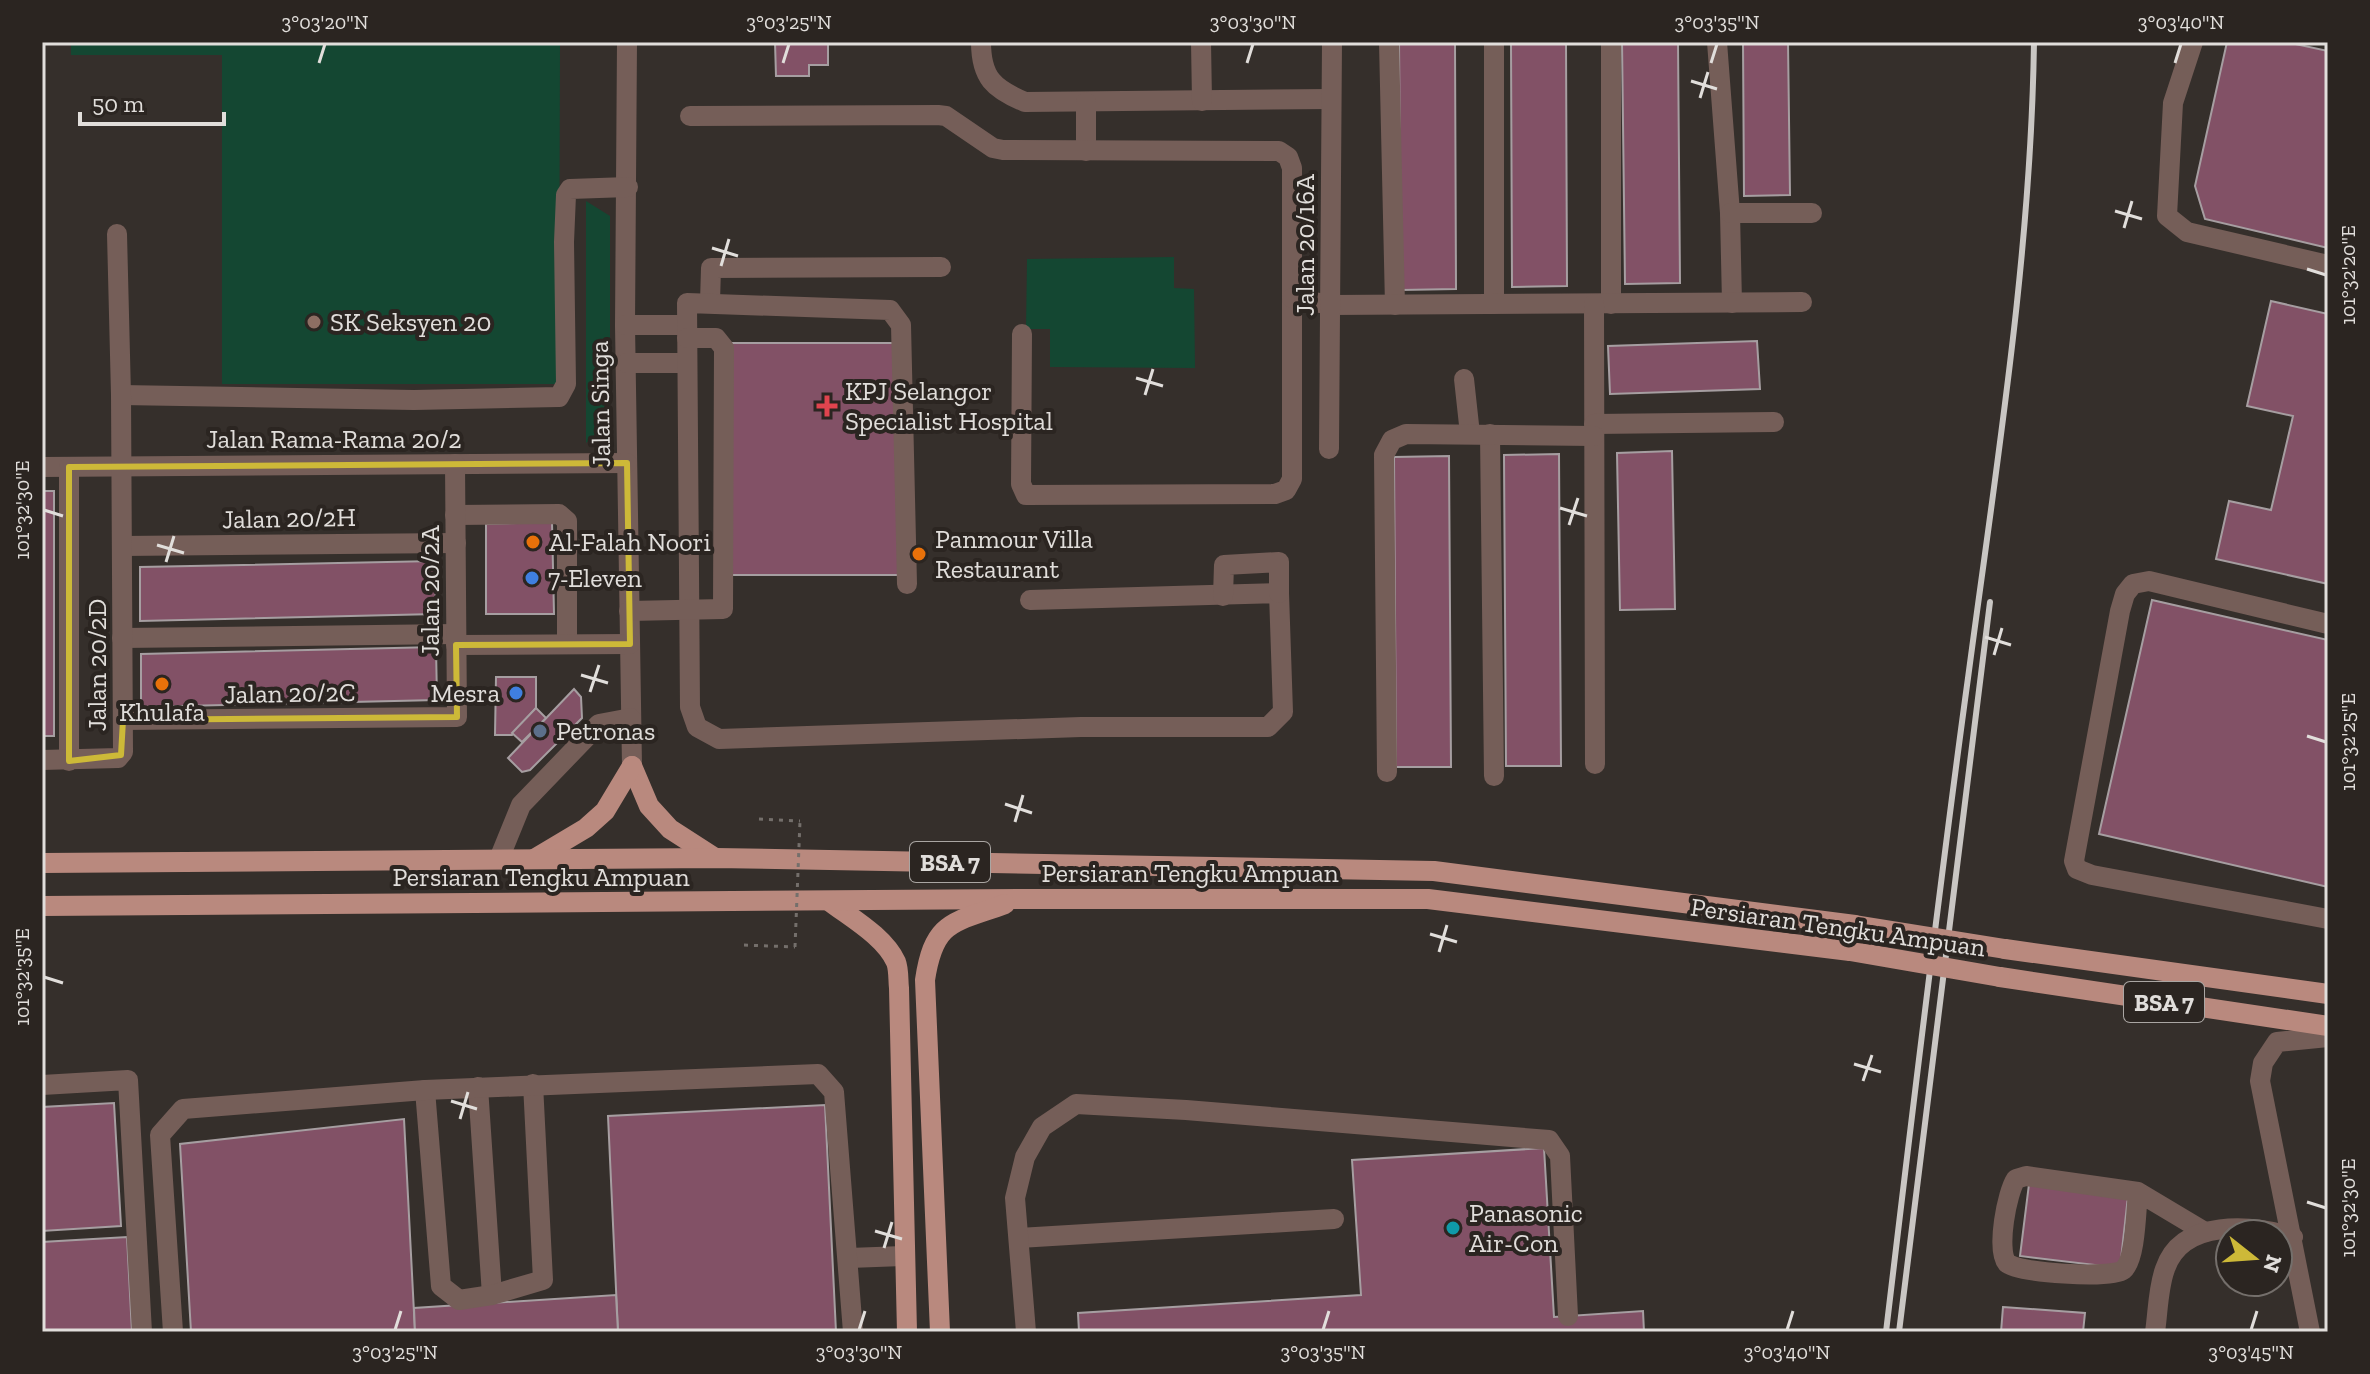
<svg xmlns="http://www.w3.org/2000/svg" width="2370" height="1374" font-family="'Zilla Slab',serif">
  <rect width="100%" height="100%" fill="#352f2b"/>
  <g fill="#144732">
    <path d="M71,42H560L559,384H222V55H71Z"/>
    <path d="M586,201L610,216V420L586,443Z"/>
    <path d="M1174,257V288L1194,289L1195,368L1050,367V329H1026L1027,259Z"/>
  </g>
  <g fill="#825166" stroke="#a69ea1" stroke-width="2">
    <path d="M775,42H828V65H809V76H776Z"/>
    <path d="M1399,42H1455L1456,289L1401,290Z"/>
    <path d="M1511,42H1566L1567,286L1512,287Z"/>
    <path d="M1622,42H1678L1680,283L1625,284Z"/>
    <path d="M1743,42H1788L1790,195L1744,196Z"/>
    <path d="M2227,42H2286L2328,51V248L2205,219L2195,186Z"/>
    <path d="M2271,301L2328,314V584L2216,559L2229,501L2271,510L2293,416L2247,406Z"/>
    <path d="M1757,341L1760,389L1610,394L1608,346Z"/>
    <path d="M729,343H902L901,575H728Z"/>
    <path d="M1672,451L1675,609L1620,610L1617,453Z"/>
    <path d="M1559,454L1561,766H1506L1504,455Z"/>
    <path d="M1449,456L1451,767H1396L1394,457Z"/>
    <rect x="42" y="491" width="12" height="245"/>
    <path d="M552,522L554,614H486V524Z"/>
    <path d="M435,561L436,614L140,621V567Z"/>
    <path d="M2152,600L2328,640V887L2099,834Z"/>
    <path d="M436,647L437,700L141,707V654Z"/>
    <path d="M496,677H536V708L512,735H495Z"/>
    <path d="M574,689L581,697L582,718L530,770L522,772L508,758Z"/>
    <path d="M536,708L546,718L522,742L512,733Z"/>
    <path d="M114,1103L121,1226L42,1231V1107Z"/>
    <path d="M825,1105L836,1332H618L608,1116Z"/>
    <path d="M404,1119L415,1332H191L180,1144Z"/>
    <path d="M1544,1148L1554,1317L1643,1311L1644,1332H1079L1078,1313L1361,1295L1352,1160Z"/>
    <path d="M2029,1184L2128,1196L2120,1268L2020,1256Z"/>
    <path d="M127,1237L132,1332H42V1242Z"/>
    <path d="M616,1295L618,1332H415L414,1308Z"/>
    <path d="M2003,1307L2085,1313L2083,1332H2001Z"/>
  </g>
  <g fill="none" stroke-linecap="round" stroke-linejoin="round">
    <g stroke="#746f6b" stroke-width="3" stroke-dasharray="4 6" stroke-linecap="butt">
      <path d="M759,819L800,821"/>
      <path d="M744,945L795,947"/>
    </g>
    <g stroke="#755e58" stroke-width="20">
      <path d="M627,42L625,325L632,766"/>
      <path d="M981,42C981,78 994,89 1025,102L1331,99"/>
      <path d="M1201,42L1202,101"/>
      <path d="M1389,42L1395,305"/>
      <path d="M1494,42V304"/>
      <path d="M1611,42V304"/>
      <path d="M1717,42L1730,213L1732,303"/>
      <path d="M2193,42L2173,103L2167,216L2187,232L2328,265"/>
      <path d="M1086,102V151"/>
      <path d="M690,116L938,115L946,116L993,148L1003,150L1279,151L1288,157L1292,168V479L1286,490L1275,494L1026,495L1021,484L1022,334"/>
      <path d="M1730,213H1812"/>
      <path d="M1292,298L1331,305L1802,302"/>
      <path d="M710,302L711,268L941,267"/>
      <path d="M1594,304L1595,764"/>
      <path d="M625,325H687"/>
      <path d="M626,363H686"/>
      <path d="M1464,379L1470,434"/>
      <path d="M121,395L414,400L559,397L566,384L564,242L566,195L570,189L628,187"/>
      <path d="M1594,424L1774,422"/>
      <path d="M1490,434L1494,776"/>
      <path d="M1329,449L1332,42"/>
      <path d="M42,467L627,463"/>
      <path d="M69,467V761"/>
      <path d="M455,515L559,514L567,521V644"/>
      <path d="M122,546L456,543"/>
      <path d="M907,584L901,325L890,310L687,303L690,707L697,727L719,739L1081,727H1268L1283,712L1279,593L1030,600"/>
      <path d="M1223,596L1224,565L1279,562V593"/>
      <path d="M629,611L723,609L724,348L716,338H687"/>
      <path d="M2328,624L2149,581L2133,584L2125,594L2120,611L2074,861L2077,869L2092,875L2328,919"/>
      <path d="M122,638L456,634"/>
      <path d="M456,645L630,644"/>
      <path d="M123,720L457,717L455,464"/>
      <path d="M42,760L118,758L123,752L121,395L117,234"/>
      <path d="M1387,772L1384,455L1392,440L1406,434L1594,436"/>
      <path d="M499,859L521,805L599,724L631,718"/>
      <path d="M42,1085L128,1080L142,1332"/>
      <path d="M478,1087L492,1295"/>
      <path d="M425,1090L441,1286L459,1300L492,1295L543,1280L533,1084"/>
      <path d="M2138,1192C2136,1209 2136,1260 2123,1270C2112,1279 2016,1273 2007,1263C1996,1250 2007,1192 2016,1179L2026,1176L2138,1192L2205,1232"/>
      <path d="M1019,1238L1334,1219"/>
      <path d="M849,1258L903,1256"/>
      <path d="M173,1332L160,1135L183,1109L425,1090L818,1074L834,1092L853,1332"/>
      <path d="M1026,1332L1015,1198L1025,1157L1042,1127L1076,1104L1186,1110L1549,1140L1560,1156L1568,1316"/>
      <path d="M2155,1332C2158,1312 2158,1288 2165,1269C2182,1218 2252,1225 2293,1237"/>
      <path d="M2310,1332L2260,1081L2263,1063L2277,1042L2328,1037"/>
    </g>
    <g stroke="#b9897e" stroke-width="20">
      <path d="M632,766L649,806L670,829L715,858"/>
      <path d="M534,859L586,828L605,811L632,766"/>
      <path d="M42,863L716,858L1434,871L1855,925"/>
      <path d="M829,901C851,918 884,936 896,962C899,970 898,980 899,988L907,1332"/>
      <path d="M42,906L1020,899H1428L1850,951"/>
      <path d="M2005,949L2328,994"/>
      <path d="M2000,977L2328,1026"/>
      <path d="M940,1332L925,980C934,920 953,923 1005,904"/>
    </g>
    <g stroke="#c9c6c3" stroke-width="6">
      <path d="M1886,1332C1912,1114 1938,896 1968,678C1996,467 2031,255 2034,42"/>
      <path d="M1899,1332L1990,602"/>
    </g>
    <path stroke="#746f6b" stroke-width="3" stroke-dasharray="4 6" stroke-linecap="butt" d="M795,947L800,821"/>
    <g stroke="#b9897e" stroke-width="20">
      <path d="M1855,925L2005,949"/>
      <path d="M1850,951L2000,977"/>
    </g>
  </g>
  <path fill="none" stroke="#cdb938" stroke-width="6" stroke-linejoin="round" d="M627,463L630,644L456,645L457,717L123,720L121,755L69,761V467Z"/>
  <path fill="none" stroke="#e1dedb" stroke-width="3" d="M319,63L325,44M783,63L789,44M1247,63L1253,44M1711,63L1717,44M2175,63L2181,44M1691,81L1717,89M1700,98L1708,72M2115,211L2142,219M2124,228L2132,201M712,248L738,256M721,266L729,239M2307,269L2326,275M1136,378L1163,386M1145,395L1153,369M1560,508L1587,516M44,510L63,516M1569,525L1578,498M157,545L184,553M166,562L174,536M1985,637L2011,645M1994,655L2002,628M581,675L608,683M590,692L599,665M2307,736L2326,742M1005,804L1032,813M1015,822L1023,795M1430,934L1457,942M1439,952L1447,925M44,977L63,983M1854,1064L1881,1072M1863,1081L1872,1055M451,1101L477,1109M460,1119L468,1092M2307,1202L2326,1208M875,1231L902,1239M884,1248L892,1222M395,1330L401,1311M859,1330L865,1311M1323,1330L1329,1311M1787,1330L1793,1311M2251,1330L2257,1311"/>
  <circle fill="#8d6e63" stroke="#2b2521" stroke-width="3" cx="314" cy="322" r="8"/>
  <path fill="#e0444e" stroke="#2b2521" stroke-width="3" d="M823 394h8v8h8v8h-8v8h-8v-8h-8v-8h8z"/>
  <g fill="#e8710a" stroke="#2b2521" stroke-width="3">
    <circle cx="533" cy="542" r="8"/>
    <circle cx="919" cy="554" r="8"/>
    <circle cx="162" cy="684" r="8"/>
  </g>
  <g fill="#3f7fe0" stroke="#2b2521" stroke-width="3">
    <circle cx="532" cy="578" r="8"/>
    <circle cx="516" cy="693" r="8"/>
  </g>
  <circle fill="#5c6f8a" stroke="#2b2521" stroke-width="3" cx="540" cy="731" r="8"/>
  <circle fill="#0f9aa8" stroke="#2b2521" stroke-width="3" cx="1453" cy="1228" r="8"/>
  <g text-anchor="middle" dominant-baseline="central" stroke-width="8" stroke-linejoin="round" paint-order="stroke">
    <g fill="#2b2521" stroke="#aaa6a3" stroke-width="2">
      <rect x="910" y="842" width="80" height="40" rx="6"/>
      <rect x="2124" y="982" width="80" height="40" rx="6"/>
    </g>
    <g font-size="24" font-weight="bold" fill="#e1dedb">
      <text x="950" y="862">BSA 7</text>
      <text x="2164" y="1002">BSA 7</text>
    </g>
    <g font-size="26" fill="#e1dedb" stroke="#2b2521">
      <text transform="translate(1305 245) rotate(-90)">Jalan 20/16A</text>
      <text transform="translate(600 404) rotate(-91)">Jalan Singa</text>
      <text x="334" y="439">Jalan Rama-Rama 20/2</text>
      <text transform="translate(289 518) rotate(-1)">Jalan 20/2H</text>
      <text transform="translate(430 591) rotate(-90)">Jalan 20/2A</text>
      <text transform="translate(97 665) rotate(-90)">Jalan 20/2D</text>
      <text transform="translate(290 693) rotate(-1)">Jalan 20/2C</text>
      <text x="1190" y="873">Persiaran Tengku Ampuan</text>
      <text x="541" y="877">Persiaran Tengku Ampuan</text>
      <text transform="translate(1838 927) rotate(8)">Persiaran Tengku Ampuan</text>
    </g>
    <g font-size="26" fill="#e1dedb" stroke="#2b2521" text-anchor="start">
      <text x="330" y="322">SK Seksyen 20</text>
      <text x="845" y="391">KPJ Selangor<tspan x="845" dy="30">Specialist Hospital</tspan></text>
      <text x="935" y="539">Panmour Villa<tspan x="935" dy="30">Restaurant</tspan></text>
      <text x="549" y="542">Al-Falah Noori</text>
      <text x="548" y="578">7-Eleven</text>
      <text x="500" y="693" text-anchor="end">Mesra</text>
      <text x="162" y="712" text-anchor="middle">Khulafa</text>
      <text x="556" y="731">Petronas</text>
      <text x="1469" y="1213">Panasonic<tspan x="1469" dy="30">Air-Con</tspan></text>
    </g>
  </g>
  <rect width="2370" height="1374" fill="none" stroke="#2b2521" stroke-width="88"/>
  <g transform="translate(2254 1258) rotate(107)"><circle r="38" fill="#2b2521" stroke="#746f6b" stroke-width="2"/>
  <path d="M0-6L14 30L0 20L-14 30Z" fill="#cdb938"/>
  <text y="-12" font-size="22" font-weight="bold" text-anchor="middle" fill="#e1dedb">N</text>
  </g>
  <path d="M80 112v12h144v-12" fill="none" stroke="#e1dedb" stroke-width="4"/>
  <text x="92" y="112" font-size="24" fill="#e1dedb" stroke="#2b2521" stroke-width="6" paint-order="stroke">50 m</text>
  <rect x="44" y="44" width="2282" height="1286" fill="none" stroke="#e1dedb" stroke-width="3"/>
  <g font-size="20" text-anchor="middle" fill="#e1dedb">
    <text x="325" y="29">3°03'20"N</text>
    <text x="789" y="29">3°03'25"N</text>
    <text x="1253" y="29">3°03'30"N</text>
    <text x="1717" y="29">3°03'35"N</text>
    <text x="2181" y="29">3°03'40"N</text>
    <text transform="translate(2348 275) rotate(-90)" y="7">101°32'20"E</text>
    <text transform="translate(22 510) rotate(-90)" y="7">101°32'30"E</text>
    <text transform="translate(2348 742) rotate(-90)" y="7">101°32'25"E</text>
    <text transform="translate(22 977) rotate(-90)" y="7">101°32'35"E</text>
    <text transform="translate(2348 1208) rotate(-90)" y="7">101°32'30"E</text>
    <text x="395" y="1359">3°03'25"N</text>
    <text x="859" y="1359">3°03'30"N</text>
    <text x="1323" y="1359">3°03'35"N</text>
    <text x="1787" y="1359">3°03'40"N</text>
    <text x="2251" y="1359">3°03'45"N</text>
  </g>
</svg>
